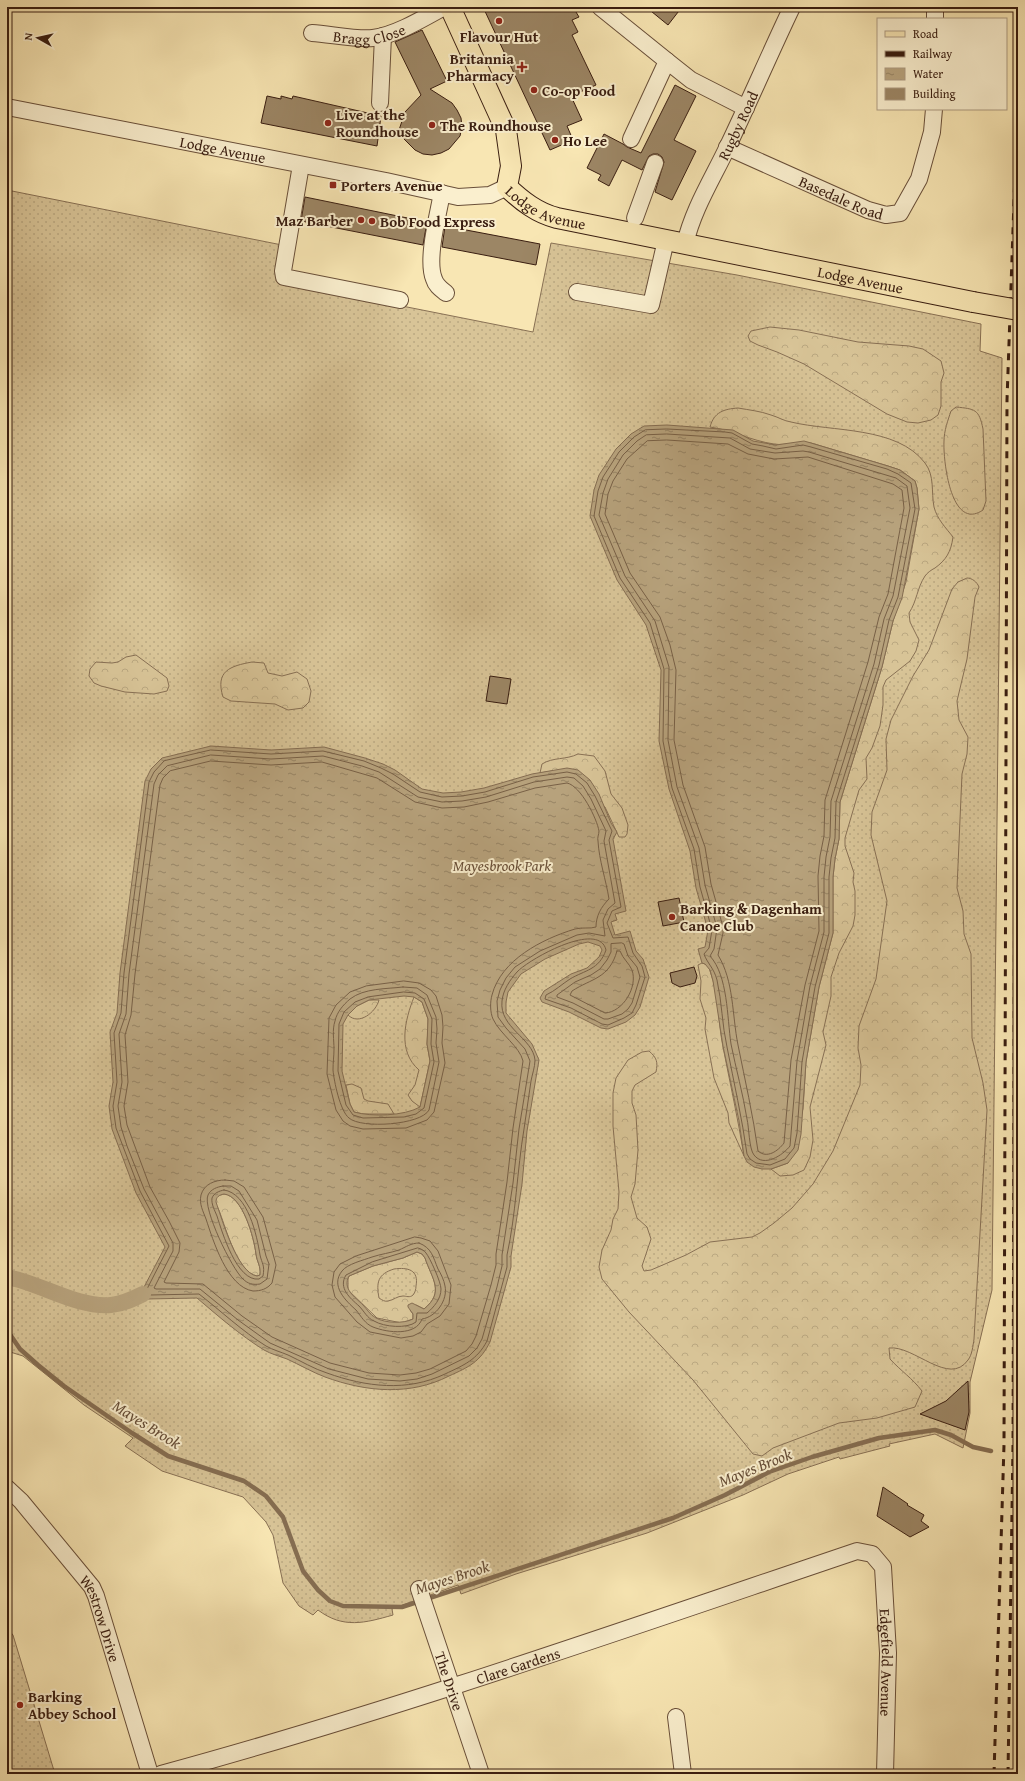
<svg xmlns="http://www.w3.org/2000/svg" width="1025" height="1781" font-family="'Gentium Book Plus',serif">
  <defs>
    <pattern id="grass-dots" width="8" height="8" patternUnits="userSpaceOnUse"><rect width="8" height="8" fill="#d8c497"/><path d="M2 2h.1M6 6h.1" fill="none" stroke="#baa881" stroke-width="1.8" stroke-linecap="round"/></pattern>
    <pattern id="forest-crowns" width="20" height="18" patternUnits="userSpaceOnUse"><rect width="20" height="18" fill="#d8c497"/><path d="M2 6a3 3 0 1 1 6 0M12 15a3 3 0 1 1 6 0" fill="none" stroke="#baa881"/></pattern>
    <pattern id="water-ripples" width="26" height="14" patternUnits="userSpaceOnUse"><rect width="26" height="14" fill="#b7a27c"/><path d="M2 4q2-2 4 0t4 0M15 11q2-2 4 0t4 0" fill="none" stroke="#968364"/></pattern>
  </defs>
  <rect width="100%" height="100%" fill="#f8e6b3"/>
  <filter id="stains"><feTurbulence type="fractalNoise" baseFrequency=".005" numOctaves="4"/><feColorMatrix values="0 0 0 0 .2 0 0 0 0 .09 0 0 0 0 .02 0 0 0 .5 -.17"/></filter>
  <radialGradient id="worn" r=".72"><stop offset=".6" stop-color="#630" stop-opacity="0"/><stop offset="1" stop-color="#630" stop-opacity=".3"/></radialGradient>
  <g fill="url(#grass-dots)" stroke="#887054">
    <path d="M7,190L282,245L276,281L533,332L551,243L737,275L981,324L980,351L1002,358L992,1290L970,1382V1413L963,1448L935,1434L889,1444L890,1446L840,1459L839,1457L788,1474L743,1495L647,1533L516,1574L461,1594L458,1585L392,1609L393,1615C365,1623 343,1629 318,1610L313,1615L299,1606L283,1583L273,1535L266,1522L243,1497L162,1471L125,1446L133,1438L84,1405L23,1356L7,1351Z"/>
    <path d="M7,1628L13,1635L55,1774H7Z"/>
  </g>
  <g fill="url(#forest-crowns)" stroke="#887054" fill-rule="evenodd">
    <path d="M770,327L799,330L858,342L909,346L923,349L941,361L944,373L941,382V406L938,415L931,420L918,423L907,422L887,414L804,364L777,352L758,345L750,341L748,336L751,331Z"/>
    <path d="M956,407C975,409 979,409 983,429L986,501L983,510C951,532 943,461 944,441C944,431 948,420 951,411Z"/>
    <path d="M738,408C749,410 760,411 771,415C778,417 784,421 791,422C832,432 897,426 925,463C935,476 931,492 934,507C937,519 946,528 953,537C951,552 946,560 935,568C931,570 927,573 925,576C917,588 917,601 909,613L910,622L919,640L916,651L910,661L886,680L883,687V705L880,726L872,748L866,758L867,779L859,790L845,838V846L854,873L853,882L855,891V915L853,926L839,953L831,977V996L823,1032L826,1045L810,1107L813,1140L810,1157L804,1170L793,1175L780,1176L771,1169L788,1163L803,1109L806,1062L819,987L833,933V877L835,859L839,839L840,802L882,667L893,621L906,582L919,509L917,488L915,481L900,470L888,466L811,443C799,441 786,446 774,444C752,441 732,430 710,427C714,412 724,409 738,408Z"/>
    <path d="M967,578C972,578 977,582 979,587L975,597L967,659L957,701L959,720L968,737L967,754L962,774L957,888L963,911L964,934L971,954L972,1038L983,1083L987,1110L974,1339C973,1346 972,1355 968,1360C949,1387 914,1345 889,1348L890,1359C901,1371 912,1378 922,1391L915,1407L877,1418L839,1423L773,1448L762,1456L753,1454L693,1380L629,1312L602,1279L599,1267L602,1250L611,1230L613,1219L618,1209L619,1192L613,1126V1093L616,1078L628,1060L642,1052L649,1051C657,1058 658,1062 656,1072L635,1085L632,1091V1103L636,1115L638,1150L635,1184L631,1197L637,1218L647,1227L651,1239L642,1266L644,1271L651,1270L686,1255L710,1242L752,1237L760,1233L774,1223L792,1208L813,1184L833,1151L860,1085L861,1065L858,1048L859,1026L876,979L887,901L871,835L872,812L887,770L886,739L891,720L913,676L929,650L952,589L958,582Z"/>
    <path d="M136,655L167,678L169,686L167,691L154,694L125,692L101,686L94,683L89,676L90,669L96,662L112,663L118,662L126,657Z"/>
    <path d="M252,662L264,663L268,673L282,676L297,672L307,679L311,691L309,702L303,708L288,710L275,704L231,701L223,697C215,671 230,666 252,662Z"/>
    <path d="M578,754L594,756L605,771L611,794L622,808L628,825L627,834L625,837H619L605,807L552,771L540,773L542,764C553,757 566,760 578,754Z"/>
    <path d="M702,963C707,964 709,967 710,971C719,995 718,1023 723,1047C730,1083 738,1119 744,1156L729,1123L728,1113L714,1078L705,1029L706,1018L700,999L701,981L698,965Z"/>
    <path d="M414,997L422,1002L428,1019V1028L427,1044L430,1061L420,1107L412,1101L408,1095L415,1085L419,1070C397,1051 405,1020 414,997Z"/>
    <path d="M369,1000H379C376,1012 359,1026 348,1015L357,1006Z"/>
    <path d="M352,1084L361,1088L364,1099L368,1101L388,1104L394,1114H363L354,1112L350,1104L346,1085Z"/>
    <path d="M224,1194C243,1196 254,1238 256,1254C257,1263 261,1265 260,1275L257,1276C238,1273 226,1229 220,1213C219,1209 214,1203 216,1198C218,1195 221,1195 224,1194Z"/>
    <path d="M417,1252L422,1254L425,1258C432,1279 445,1292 424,1309L416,1305L410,1310L413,1314V1319L402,1323L377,1318L348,1290V1279L349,1276L373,1266L403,1258ZM394,1269C408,1267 419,1270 416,1286C416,1289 415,1293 413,1295C410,1298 406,1296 403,1296C397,1296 394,1300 388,1301C385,1302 382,1300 379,1298C376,1282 378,1274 394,1269Z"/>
  </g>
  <g fill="url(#water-ripples)" stroke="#856d51" fill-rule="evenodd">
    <path d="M667,425L733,430L753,441L776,445L804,441L811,443L888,466L900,470L915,481L917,488L919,509L902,598L893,621L882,667L840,802L839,839L835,859L833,877V933L819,987L806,1062L801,1134L798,1150L788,1163L771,1169H762L754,1167L747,1162L744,1156L739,1121L723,1046L713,981L710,970L705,964L702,963L698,949L705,947L708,930L696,888L690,851L669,789L659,741L661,670L646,625L617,580L590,516L594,490L599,475L616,449L631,434L644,426Z"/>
    <path d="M211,746L271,750L324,747L365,758L383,764L395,770L422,789L443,793L461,792L484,788L532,774L567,768L578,770L590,780L599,794L611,823L617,832L613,839L626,911L615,914L617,920L611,922L615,935L630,931L636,951L643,959L649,977L640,1007L635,1015L626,1022L608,1029L601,1028L569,1012L542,1002L540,998L544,991L571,974L587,968L599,957L602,950L600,946L588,942L579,944L545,959L521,974L508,992L506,1002V1013L532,1044L539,1060L527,1131L522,1184L511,1256V1267L490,1342C480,1362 469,1367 449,1376C410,1396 366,1392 325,1377C312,1372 300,1365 287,1359C279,1356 271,1354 264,1350C240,1335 218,1316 197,1298L147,1299L143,1294V1289L165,1247L136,1193L112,1129L109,1106L113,1082L110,1032L117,1013L120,973L145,781L151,769L162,758ZM404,996L414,997L422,1002L428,1019L427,1044L430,1061L420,1107C404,1116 372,1117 354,1112L350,1104L342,1071L343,1024L348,1015L357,1006L369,1000ZM224,1194C243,1196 254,1238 256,1254C257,1262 261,1266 260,1275L257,1276C237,1273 222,1219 216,1202C216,1197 219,1195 224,1194ZM417,1252L422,1254L425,1258C432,1279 445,1292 424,1309L412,1303L408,1305V1307L413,1314V1319C403,1324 385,1323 376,1318C370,1315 367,1309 363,1305C355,1297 342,1289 349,1276L373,1266L403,1258Z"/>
  </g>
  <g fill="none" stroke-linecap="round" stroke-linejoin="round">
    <g stroke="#786046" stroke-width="1">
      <path d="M667,429L725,432L732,433L752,444L763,446L776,449L803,445L811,447L887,469L898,474L911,483L915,509L898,597L889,620L879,665L836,802L835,838L831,858L829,877V933L815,987L802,1062L797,1133L794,1148L785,1159L770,1165L756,1163L750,1159L747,1154C742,1118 734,1083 727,1047C722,1025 722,1002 717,980C714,968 707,963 704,954L709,948L712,930L700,887L694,849L672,788L663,741L664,669L650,623L620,578L594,516L598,491L603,477L619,452L634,437L645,430Z"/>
      <path d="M667,434L730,438L750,449L775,453L803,451L809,452L896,478L907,486L910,508L893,596L884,619L874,664L831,801L830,837L826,857L824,877V932L810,986L797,1061L790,1146C783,1155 764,1168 754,1155C749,1149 749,1127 747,1119C743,1094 736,1069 731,1044C727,1017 728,976 710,956L714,949L717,928L705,885L699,848L677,787L668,740L669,667L655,621L625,576L599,515L603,493L608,479L623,455L637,441L646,435Z"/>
      <path d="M667,440L728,444L748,454L774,459L808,457L893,484L902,490L904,508L888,594L879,617L868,662L825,800L824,836L820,856L818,876L819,931L805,985L791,1060L784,1143C778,1151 767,1159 758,1151C753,1115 745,1080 738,1045C732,1015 734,981 718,955L723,933V927L711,884L705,847L683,785L674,740L676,670L670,645L660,617L630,573L605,514L608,494L613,481L627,459L647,441Z"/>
      <path d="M211,750L271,754L323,751L364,761L381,768L393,774L420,792L442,797L462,796L485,792L533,777L567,772L576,774L587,783L595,796L612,831L609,840L621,907L612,911L607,923L613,938L628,937L633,953L642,966L645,977L636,1005L632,1013L624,1018L608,1025L602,1024L571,1008L545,999L546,995C555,991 562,984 570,979C585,970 599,970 606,950C599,920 529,959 517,972C510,980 503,990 502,1001C499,1028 533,1038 535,1060C535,1067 532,1075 531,1081C529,1097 526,1113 524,1129C517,1171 516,1214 507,1255V1267L487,1341C477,1360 464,1365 445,1374C407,1392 366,1387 327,1373C314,1369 301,1361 288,1355C281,1352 273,1350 266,1346C242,1331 221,1311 199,1294L150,1295L147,1292V1289L169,1246L140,1191L116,1128L113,1106L117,1082L114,1033L121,1013L124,973L149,782L154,772L164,761Z"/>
      <path d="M211,755L271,759L323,756L362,766L379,772L418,797L442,802L462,801L486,797L534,782L567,777L574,778L583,786L591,799L606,831L604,841L615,903L608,909L603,920L605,936L589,933L577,935L540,951L515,967L506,978L500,990L497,1001L498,1017L506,1028L525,1049L530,1061L519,1129L513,1183L502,1255V1266L497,1287L482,1339L477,1348L469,1356L432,1374L417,1379L400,1381L368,1379L329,1369L270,1343L238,1320L200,1289H156L154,1288L173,1251V1243L144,1189L127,1146L121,1127L118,1106L122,1082L119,1034L126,1014L129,974L154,784L158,775L167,766Z"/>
      <path d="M211,761L271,765L322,762L377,778L415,802L442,808L464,807L488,802L535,788L567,783C581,786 597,819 599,831C599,834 597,838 598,841C599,860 606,880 609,899C601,907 596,916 596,927C590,929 582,927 575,929C542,939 501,960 492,995C490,1002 490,1012 493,1019C500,1034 520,1047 523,1061L513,1128L507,1182L496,1254V1265L491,1285L476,1336L472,1344L466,1351L430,1369L416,1373L400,1375L369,1373L330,1363L272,1337L242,1316L203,1284L166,1283L164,1282L179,1252L180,1243L169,1221L150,1187L127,1125L124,1106L128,1082L125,1035L131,1015L135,974L160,785L163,778L170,771Z"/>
      <path d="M622,943L624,944L628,956L637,967L640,977L632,1003L628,1009L622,1014L608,1019H604L573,1003L557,997V995L575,982L591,975L600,969L607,960L611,952V944Z"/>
      <path d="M617,951H620C623,959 629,963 632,970C638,987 623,1012 605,1013L570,995L572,991C592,978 609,979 617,951Z"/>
      <path d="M404,981L419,983L431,990L436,996L442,1015L443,1027L442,1043L445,1063L434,1112L427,1120L406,1128L363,1129L350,1126L343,1121L336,1110L327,1074L329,1018L336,1005L350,992L366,986Z"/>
      <path d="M403,987L417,988L427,995L436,1017L437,1029L436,1043L439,1062L429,1110C421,1125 361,1129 349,1118C340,1111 334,1081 333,1070C333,1062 334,1056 334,1049C334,1040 332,1030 335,1021C337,1012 343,1005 350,999C364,988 387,989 403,987Z"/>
      <path d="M404,992L415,993L424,999L432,1019L431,1044L434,1062L424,1108L416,1114L404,1117L363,1118L353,1115L346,1105L338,1071L339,1024L344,1012L355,1002L368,997Z"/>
      <path d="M225,1180L234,1181L244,1187L263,1217L276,1265L272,1283C267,1289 261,1291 253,1291C227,1287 213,1240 206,1219C203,1211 199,1204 201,1195C204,1184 215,1180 225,1180Z"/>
      <path d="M223,1186H231L239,1191L257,1220L266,1256L269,1264L267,1279L260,1284C253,1285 248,1284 243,1279C232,1269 202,1208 208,1195C211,1189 217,1187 223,1186Z"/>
      <path d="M224,1190C248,1193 257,1236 260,1255C262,1264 265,1265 263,1276L259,1279C237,1282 222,1232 217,1216C215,1211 211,1204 212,1198C214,1193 219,1191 224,1190Z"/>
      <path d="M415,1237L421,1238L430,1241L438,1251L451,1285L449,1304L440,1316L427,1324L421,1332L413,1336L401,1338L370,1332L357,1322L335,1297L332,1285L334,1272L340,1264L356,1256Z"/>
      <path d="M419,1243C432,1248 433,1257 438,1269C441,1274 444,1280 445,1286C448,1300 436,1317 422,1319C416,1336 388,1333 373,1327C365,1324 361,1316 356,1310C346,1301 330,1286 342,1271C347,1264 364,1260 372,1257C381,1254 390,1253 399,1250C406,1247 411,1243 419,1243Z"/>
      <path d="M418,1248C421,1249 424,1250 426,1253C430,1258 441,1282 441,1289C441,1299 434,1307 427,1313H417L416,1322C407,1329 384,1327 374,1321C367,1318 364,1311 359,1306C350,1298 338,1288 346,1275L372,1262Z"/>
    </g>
    <path stroke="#856d51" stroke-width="4.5" d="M7,1330L20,1349L38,1365L64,1386L132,1433L168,1456L244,1481L266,1496L283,1517L303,1571L318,1590L330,1601L343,1606L402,1607L673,1518L725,1495L769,1472L812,1457L879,1438L935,1430L951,1435L973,1447L991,1451"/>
    <path stroke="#b7a27c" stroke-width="16" d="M7,1277C40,1283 77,1308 111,1305C123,1304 133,1299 143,1294"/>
  </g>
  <g fill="#9c8665" stroke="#391d10">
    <path d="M483,7H573L579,17L572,20L578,32L572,35L596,85L571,96L582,120L567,126L573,140L550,150Z"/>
    <path d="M646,7H682L668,25Z"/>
    <path d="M422,30L447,81L430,89L452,103L457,110L461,118L462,127L460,136L449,149L441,153L432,155L423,154L415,150L398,133L405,112L421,95L395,42Z"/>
    <path d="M675,85L696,96L674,140L696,151L672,200L655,192L664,162L662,157L658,154H653L649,156L642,170L622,160L609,186L598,180L601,175L587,168L604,134L623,144L627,147L641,153Z"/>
    <path d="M267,96L281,99V96L292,99L293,96L381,116L377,146L261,123Z"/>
    <path d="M305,197L427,222L423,245L301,221Z"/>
    <path d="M445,226L540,244L536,265L442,247Z"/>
    <path d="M490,676L511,679L507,704L486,701Z"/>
    <path d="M679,898L684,922L663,926L658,902Z"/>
    <path d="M694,967L697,976L695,983L680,987L672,983L670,973Z"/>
    <path d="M968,1381L969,1412L965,1430L920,1414L946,1401Z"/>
    <path d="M883,1487L908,1504L907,1505L924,1515L921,1521L929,1527L910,1537L877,1516Z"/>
  </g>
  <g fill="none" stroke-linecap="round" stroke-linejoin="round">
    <g stroke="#694f39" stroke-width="18">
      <g id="minor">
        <path d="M600,7L667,61"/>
        <path d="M935,7V19"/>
        <path id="s1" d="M312,33C329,34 358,40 373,38C396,35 424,18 444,7"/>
        <path d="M380,103L383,36"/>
        <path id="s2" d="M7,107L386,181L458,197L490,195L507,187"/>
        <path d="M631,139L667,61L691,80L746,108"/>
        <path id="s3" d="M727,147L868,210L886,215L900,213L919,179L932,132L934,109"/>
        <path d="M301,165L283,271L284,277L400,300"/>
        <path d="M442,193C438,215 426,260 434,279C436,286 441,289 446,293"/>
        <path d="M635,218L655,163"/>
        <path id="s4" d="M685,244C693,209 713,178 728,146C750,100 770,53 792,7"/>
        <path d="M577,292L651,305L666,240"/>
        <path id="s5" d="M7,1488L21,1501L92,1587L96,1596L150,1774"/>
        <path id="s6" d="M419,1589L481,1774"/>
        <path d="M676,1717L683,1774"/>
        <path id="s7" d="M161,1774C396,1710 626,1629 857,1551L872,1554L883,1567L888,1653L885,1774"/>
      </g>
    </g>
    <g stroke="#391d10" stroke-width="22">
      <g id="major">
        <path id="s8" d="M450,7L506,130L511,166L507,187C522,201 537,213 557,218L973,302"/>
      </g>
    </g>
    <use href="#minor" stroke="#faefce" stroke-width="16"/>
    <use href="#major" stroke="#f8e6b3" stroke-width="20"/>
    <g stroke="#391d10" stroke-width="3" stroke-dasharray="7 7" stroke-linecap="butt">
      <path d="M994,1774L1004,1445L1007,400L1018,88"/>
      <path d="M1008,1774L1013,1445L1016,400L1018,328"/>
    </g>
    <g stroke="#391d10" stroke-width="22" stroke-linecap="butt">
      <path id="major-bridge" d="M973,302L1018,310"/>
    </g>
    <use href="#major-bridge" stroke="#f8e6b3" stroke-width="20"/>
  </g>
  <g fill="#8f2418" stroke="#faefce" stroke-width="1.5">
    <circle cx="499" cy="21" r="4"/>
    <path d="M520 61h4v4h4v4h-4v4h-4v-4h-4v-4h4z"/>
    <circle cx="534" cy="90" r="4"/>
    <circle cx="328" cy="123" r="4"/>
    <circle cx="432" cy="125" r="4"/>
    <circle cx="555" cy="140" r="4"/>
    <rect x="329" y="181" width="8" height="8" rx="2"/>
    <circle cx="361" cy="220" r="4"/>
    <circle cx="372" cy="221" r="4"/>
    <circle cx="672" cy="917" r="4"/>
    <circle cx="20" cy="1705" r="4"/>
  </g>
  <g text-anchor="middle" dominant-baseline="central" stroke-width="4" stroke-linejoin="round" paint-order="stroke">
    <g font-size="15" fill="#391d10" stroke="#faefce">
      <text stroke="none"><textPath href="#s1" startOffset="58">Bragg Close</textPath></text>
      <text stroke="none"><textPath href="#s4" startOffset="130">Rugby Road</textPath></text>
      <text stroke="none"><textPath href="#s2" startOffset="220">Lodge Avenue</textPath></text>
      <text stroke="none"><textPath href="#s3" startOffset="125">Basedale Road</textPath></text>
      <text stroke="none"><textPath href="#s8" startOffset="238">Lodge Avenue</textPath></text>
      <text stroke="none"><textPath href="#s8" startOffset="562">Lodge Avenue</textPath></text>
      <text stroke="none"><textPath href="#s5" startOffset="163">Westrow Drive</textPath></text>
      <text stroke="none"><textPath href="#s7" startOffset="859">Edgefield Avenue</textPath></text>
      <text stroke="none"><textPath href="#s7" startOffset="373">Clare Gardens</textPath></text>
      <text stroke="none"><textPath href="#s6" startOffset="97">The Drive</textPath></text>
    </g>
    <g font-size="15" font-weight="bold" fill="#391d10" stroke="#faefce" text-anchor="start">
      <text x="499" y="36" text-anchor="middle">Flavour Hut</text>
      <text x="514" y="58" text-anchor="end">Britannia<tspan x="514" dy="17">Pharmacy</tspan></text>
      <text x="542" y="90">Co-op Food</text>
      <text x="336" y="114">Live at the<tspan x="336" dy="17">Roundhouse</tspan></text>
      <text x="440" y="125">The Roundhouse</text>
      <text x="563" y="140">Ho Lee</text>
      <text x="341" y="185">Porters Avenue</text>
      <text x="353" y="220" text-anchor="end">Maz Barber</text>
      <text x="380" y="221">Bob Food Express</text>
      <text x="680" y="908">Barking &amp; Dagenham<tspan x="680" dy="17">Canoe Club</tspan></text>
      <text x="28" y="1696">Barking<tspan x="28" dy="17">Abbey School</tspan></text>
    </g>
    <g font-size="15" font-style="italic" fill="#694f38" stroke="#faefce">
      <text x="502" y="865">Mayesbrook Park</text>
    </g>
    <g font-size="16" font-style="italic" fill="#654c36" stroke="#faefce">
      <text transform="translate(147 1424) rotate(32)">Mayes Brook</text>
      <text transform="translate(755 1467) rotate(-22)">Mayes Brook</text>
      <text transform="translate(452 1577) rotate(-18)">Mayes Brook</text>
    </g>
  </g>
  <rect width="1025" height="1781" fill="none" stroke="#f8e6b3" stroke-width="24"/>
  <rect x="8" y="8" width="1009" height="1765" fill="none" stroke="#391d10" stroke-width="2"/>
  <rect x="12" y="12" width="1001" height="1757" fill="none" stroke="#391d10"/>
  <rect x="877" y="18" width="130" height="92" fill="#faefce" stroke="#ad9b82"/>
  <rect x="885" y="31" width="20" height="6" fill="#f8e6b3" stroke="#ad9b82"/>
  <text x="913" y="38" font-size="12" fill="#391d10">Road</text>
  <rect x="885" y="51" width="20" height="6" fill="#391d10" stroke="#ad9b82"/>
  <text x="913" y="58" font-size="12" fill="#391d10">Railway</text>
  <rect x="885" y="68" width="20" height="12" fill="url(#water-ripples)" stroke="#ad9b82"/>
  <text x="913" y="78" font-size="12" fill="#391d10">Water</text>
  <rect x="885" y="88" width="20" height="12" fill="#9c8665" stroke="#ad9b82"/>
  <text x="913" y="98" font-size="12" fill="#391d10">Building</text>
  <g transform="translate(38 38) rotate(278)" stroke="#faefce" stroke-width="3" paint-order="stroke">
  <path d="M0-3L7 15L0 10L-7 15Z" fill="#391d10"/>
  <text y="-6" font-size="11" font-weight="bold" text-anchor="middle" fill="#391d10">N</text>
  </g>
  <rect width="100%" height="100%" filter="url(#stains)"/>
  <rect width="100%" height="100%" fill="url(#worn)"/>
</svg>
